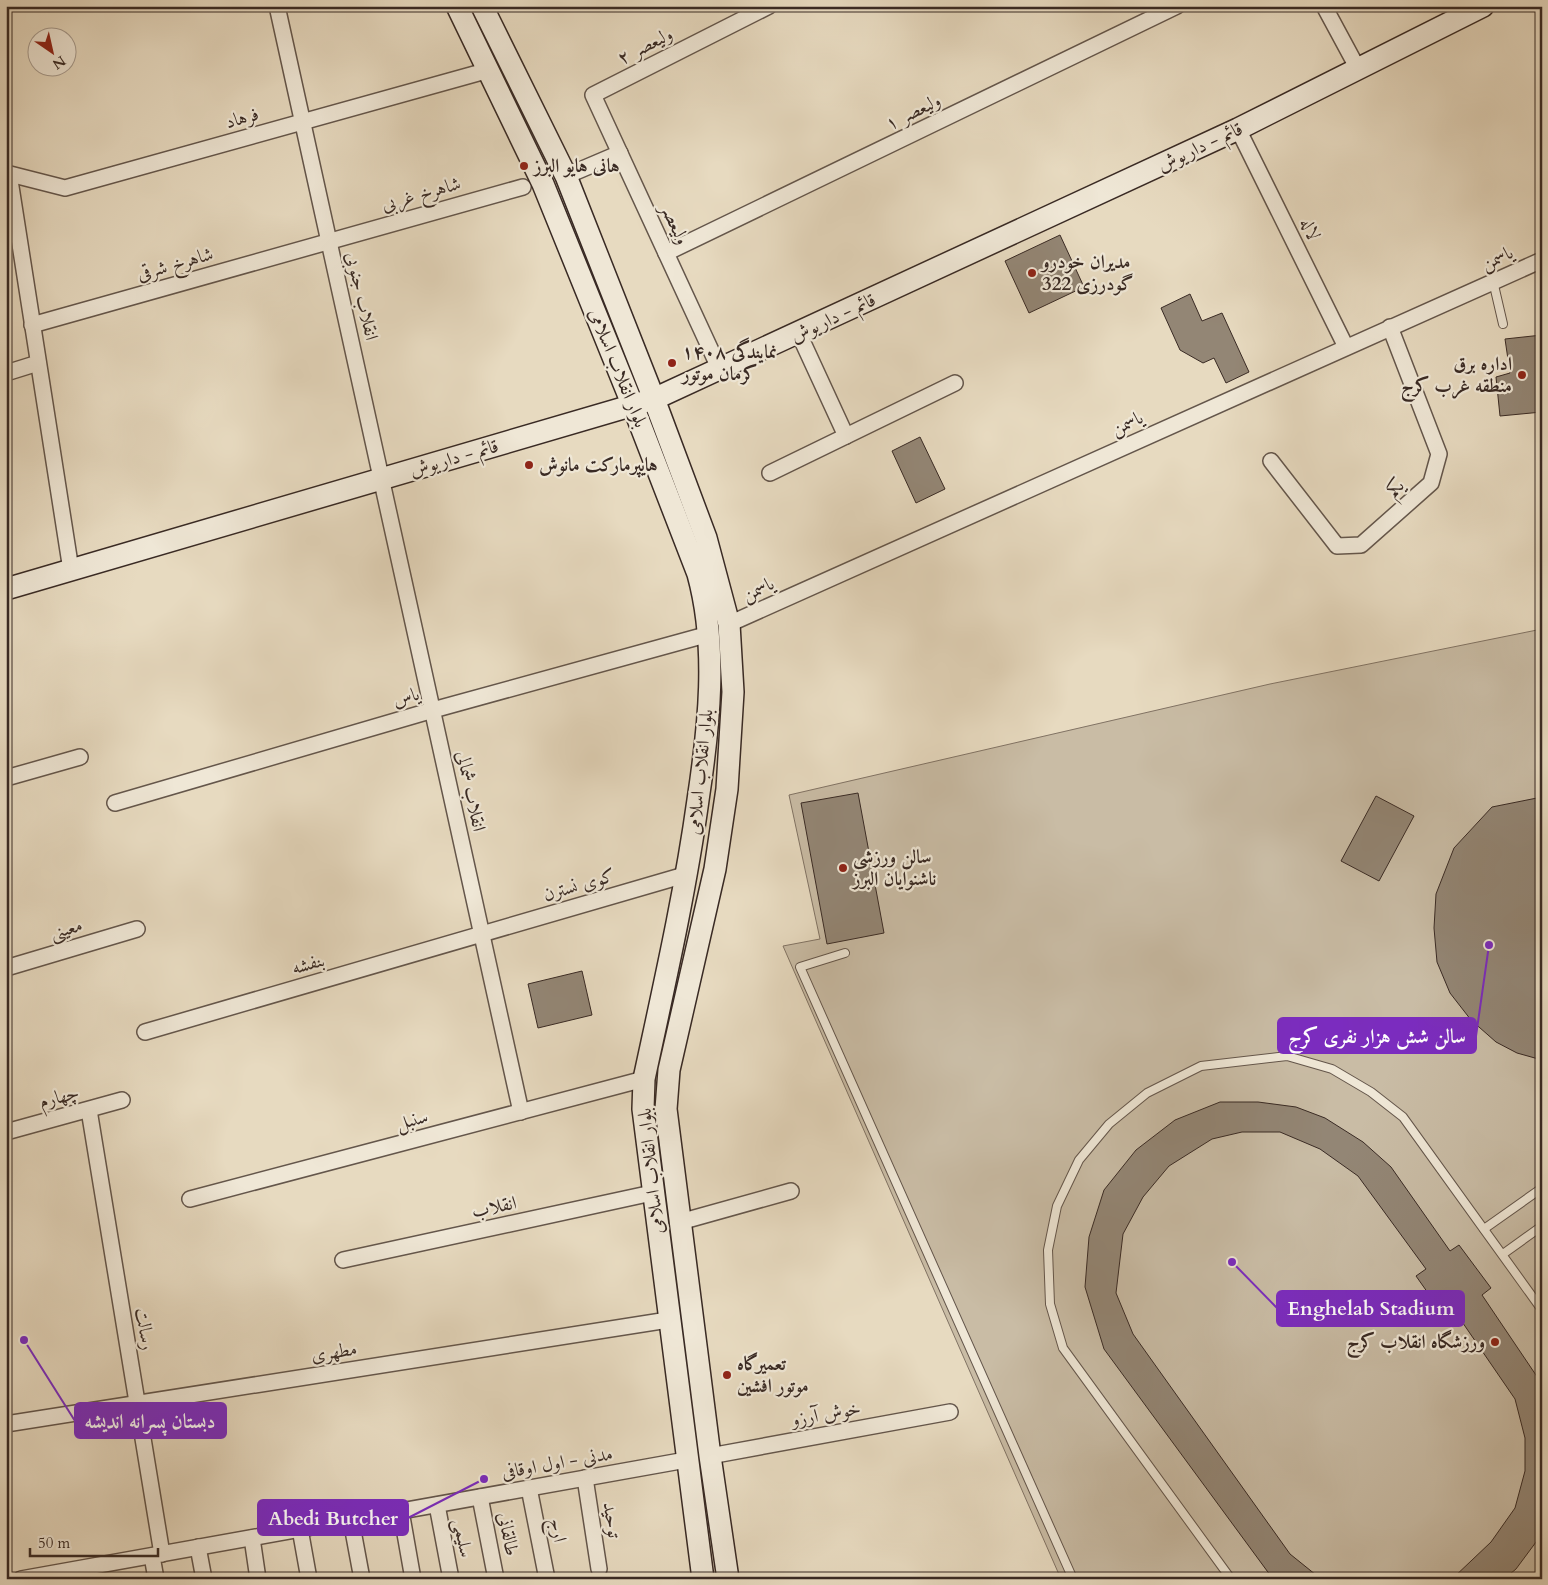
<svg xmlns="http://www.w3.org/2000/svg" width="1548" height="1585" font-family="Cardo,Amiri,serif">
  <rect width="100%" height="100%" fill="#e7dac0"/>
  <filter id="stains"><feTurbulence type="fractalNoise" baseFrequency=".004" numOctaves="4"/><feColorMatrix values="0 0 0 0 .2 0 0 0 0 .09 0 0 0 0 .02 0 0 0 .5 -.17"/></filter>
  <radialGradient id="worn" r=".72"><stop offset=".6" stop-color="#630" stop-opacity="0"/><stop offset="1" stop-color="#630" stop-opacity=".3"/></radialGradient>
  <path fill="#c9bca5" stroke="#817364" d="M1542,629V1579H1061L783,946L820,939L789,795L1270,684Z"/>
  <g fill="#938675" stroke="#392a24">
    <path d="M1060,235L1084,287L1029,313L1005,261Z"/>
    <path d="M1190,294L1202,321L1222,313L1249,372L1226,383L1214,358L1203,363L1180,350L1161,308Z"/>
    <path d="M1542,335V412L1500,416L1496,377L1510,373L1505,339Z"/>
    <path d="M920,437L945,489L916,503L892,451Z"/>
    <path d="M858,793L884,933L827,944L801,803Z"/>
    <path d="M1376,796L1414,816L1379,881L1341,861Z"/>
    <path d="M1542,797V1060L1517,1053L1496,1042L1471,1020L1450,993L1437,962L1434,928L1436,894L1454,848L1492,807Z"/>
    <path d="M582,971L592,1015L538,1028L528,984Z"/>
    <path d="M1220,1102H1258L1296,1107L1325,1118L1363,1142L1391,1167L1450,1251L1459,1245L1491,1288L1482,1295L1542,1384V1534L1516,1569L1504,1579H1452L1491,1542L1515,1508L1525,1471V1438L1515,1399L1456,1313L1447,1320L1416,1276L1426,1269L1358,1176L1320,1149L1280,1132H1242L1212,1139L1169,1166L1143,1197L1123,1234L1116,1293L1133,1334L1290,1554L1321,1579H1273L1104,1349L1085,1287L1089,1237L1104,1190L1136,1150L1175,1120Z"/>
  </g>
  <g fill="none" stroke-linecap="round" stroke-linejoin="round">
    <g stroke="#64564b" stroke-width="10">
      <g id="service">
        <path d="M1493,281L1503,324"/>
        <path d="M845,953L800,967L1073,1579"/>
        <path d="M1484,1229L1542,1188"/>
        <path d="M1503,1254L1542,1226"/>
        <path d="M1231,1579L1063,1348L1050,1304L1048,1250L1057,1206L1079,1160L1109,1124L1147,1093L1201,1066L1287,1056L1332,1069L1371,1092L1403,1117L1542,1310"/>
      </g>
    </g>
    <g stroke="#64564b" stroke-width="18">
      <g id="minor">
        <path d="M277,6L521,1112"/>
        <path d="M1324,6L1358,69"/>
        <path d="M1238,129L1346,347"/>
        <path d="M6,173L65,188L489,70"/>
        <path d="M9,174L71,570"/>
        <path d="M566,176L620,153"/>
        <path d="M666,253L1177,6"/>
        <path d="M32,325L523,187"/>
        <path d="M799,334L846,436"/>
        <path d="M720,370L593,95L769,6"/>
        <path d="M6,373L38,363"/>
        <path d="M1271,461L1337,546L1361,545L1431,483L1439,454L1390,327"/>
        <path d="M770,473L955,383"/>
        <path d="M729,624L1542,260"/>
        <path d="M6,778L80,757"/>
        <path d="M115,803L433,710L709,634"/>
        <path d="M6,968L137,929"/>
        <path d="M145,1032L688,874"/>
        <path d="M89,1110L162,1554"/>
        <path d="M6,1132L122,1100"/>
        <path d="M190,1199L644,1079"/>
        <path d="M680,1222L791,1191"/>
        <path d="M343,1260L652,1193"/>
        <path d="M6,1424L668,1320"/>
        <path d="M710,1456L950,1412"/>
        <path d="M585,1478L599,1569"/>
        <path d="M529,1488L547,1579"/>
        <path d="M480,1497L496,1579"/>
        <path d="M437,1505L451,1579"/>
        <path d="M401,1511L413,1579"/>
        <path d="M351,1520L362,1579"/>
        <path d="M300,1529L309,1579"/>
        <path d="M252,1538L258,1579"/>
        <path d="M198,1547L204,1579"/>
        <path d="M152,1556L156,1579"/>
        <path d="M21,1579L686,1460"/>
      </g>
    </g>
    <g stroke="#392a24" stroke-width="24">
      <g id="secondary">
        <path d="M457,6L543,184L633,406L698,574C718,647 709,727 698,800C685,894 664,986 644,1079L643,1109L703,1579"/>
        <path d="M482,6L566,176L654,399L706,538L729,624L733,692L727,789L715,869L669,1070L666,1109L710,1456L728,1579"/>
        <path d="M6,589L654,399L1238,129L1483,6"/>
      </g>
    </g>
    <use href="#service" stroke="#efe7d6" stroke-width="8"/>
    <use href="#minor" stroke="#efe7d6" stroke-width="15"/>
    <use href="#secondary" stroke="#efe7d6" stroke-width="21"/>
  </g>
  <g fill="#8f2418" stroke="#efe7d6" stroke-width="2">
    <circle cx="524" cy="166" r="5"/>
    <circle cx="1032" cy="273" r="5"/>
    <circle cx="672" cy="363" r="5"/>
    <circle cx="1522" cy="375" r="5"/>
    <circle cx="529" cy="465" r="5"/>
    <circle cx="843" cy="868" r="5"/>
    <circle cx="1495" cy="1342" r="5"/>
    <circle cx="727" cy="1375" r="5"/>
  </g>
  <g text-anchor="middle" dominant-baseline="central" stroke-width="4.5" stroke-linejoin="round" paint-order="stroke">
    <g font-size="19" fill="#392a24" stroke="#efe7d6">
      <text transform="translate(645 46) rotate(-27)">ولیعصر ۲</text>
      <text transform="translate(913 112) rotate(-26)">ولیعصر ۱</text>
      <text transform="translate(242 118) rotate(-16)">فرهاد</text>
      <text transform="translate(1200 147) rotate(-25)">قائم - داریوش</text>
      <text transform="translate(421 194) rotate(-16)">شاهرخ غربی</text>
      <text transform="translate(675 224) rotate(65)">ولیعصر</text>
      <text transform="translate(1310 229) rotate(64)">لاله</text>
      <text transform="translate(1497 258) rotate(-24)">یاسمن</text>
      <text transform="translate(175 264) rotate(-16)">شاهرخ شرقی</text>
      <text transform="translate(362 296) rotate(77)">انقلاب جنوبی</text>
      <text transform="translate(833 318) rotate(-25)">قائم - داریوش</text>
      <text transform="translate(618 368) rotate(68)">بلوار انقلاب اسلامی</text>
      <text transform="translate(1127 423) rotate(-24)">یاسمن</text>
      <text transform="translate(454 458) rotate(-16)">قائم - داریوش</text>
      <text transform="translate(1395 488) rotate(-42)">یکم</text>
      <text transform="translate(758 589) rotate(-24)">یاسمن</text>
      <text transform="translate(406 697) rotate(-16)">یاس</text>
      <text transform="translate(700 772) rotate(-84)">بلوار انقلاب اسلامی</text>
      <text transform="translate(471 791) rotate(78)">انقلاب شمالی</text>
      <text transform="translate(579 885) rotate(-16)">کوی نسترن</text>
      <text transform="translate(66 929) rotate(-17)">معینی</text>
      <text transform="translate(308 964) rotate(-16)">بنفشه</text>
      <text transform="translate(59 1097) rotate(-15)">چهارم</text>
      <text transform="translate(412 1120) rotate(-15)">سنبل</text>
      <text transform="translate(651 1171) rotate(-96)">بلوار انقلاب اسلامی</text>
      <text transform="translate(494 1207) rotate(-12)">انقلاب</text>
      <text transform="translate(145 1329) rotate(81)">رسالت</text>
      <text transform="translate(334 1352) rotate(-9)">مطهری</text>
      <text transform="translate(826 1414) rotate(-10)">خوش آرزو</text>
      <text transform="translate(557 1463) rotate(-10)">مدنی - اول اوقافی</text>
      <text transform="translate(612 1520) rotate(81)">توحید</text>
      <text transform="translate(558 1530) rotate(79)">ارج</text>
      <text transform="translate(508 1534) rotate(79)">طالقانی</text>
      <text transform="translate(463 1538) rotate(79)">سلیمی</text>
    </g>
    <g font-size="19" font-weight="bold" fill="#392a24" stroke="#efe7d6" text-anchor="start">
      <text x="534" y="166">هانی هایو البرز</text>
      <text x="1042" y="262">مدیران خودرو<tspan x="1042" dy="22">گودرزی 322</tspan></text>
      <text x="682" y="352">نمایندگی ۱۴۰۸<tspan x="682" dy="22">کرمان موتور</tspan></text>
      <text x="1512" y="364" text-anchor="end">اداره برق<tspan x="1512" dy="22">منطقه غرب کرج</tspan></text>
      <text x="539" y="465">هایپرمارکت مانوش</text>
      <text x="853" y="857">سالن ورزشی<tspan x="853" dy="22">ناشنوایان البرز</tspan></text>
      <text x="1485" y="1342" text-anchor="end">ورزشگاه انقلاب کرج</text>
      <text x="737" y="1364">تعمیرگاه<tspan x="737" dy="22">موتور افشین</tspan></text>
    </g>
  </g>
  <path fill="none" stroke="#7b2cbf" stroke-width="2" d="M1489 945L1476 1036M1232 1262L1277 1308M24 1340L75 1421M484 1479L408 1518"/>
  <g fill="#7b2cbf" stroke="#efe7d6" stroke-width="2">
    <circle cx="1489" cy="945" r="5"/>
    <circle cx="1232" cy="1262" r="5"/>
    <circle cx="24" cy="1340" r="5"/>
    <circle cx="484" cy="1479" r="5"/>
  </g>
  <g fill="#7b2cbf" stroke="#7b2cbf" stroke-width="2">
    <rect x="1278" y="1018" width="198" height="35" rx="5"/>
    <rect x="1277" y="1291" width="187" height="35" rx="5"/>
    <rect x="75" y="1403" width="151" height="35" rx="5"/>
    <rect x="258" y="1500" width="150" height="35" rx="5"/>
  </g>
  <g font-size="20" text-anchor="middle" font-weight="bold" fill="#fff">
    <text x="1377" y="1043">سالن شش هزار نفری کرج</text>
    <text x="1371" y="1315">Enghelab Stadium</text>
    <text x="150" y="1428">دبستان پسرانه اندیشه</text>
    <text x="333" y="1525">Abedi Butcher</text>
  </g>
  <rect width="1548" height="1585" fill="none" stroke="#e7dac0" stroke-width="25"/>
  <rect x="8" y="8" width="1533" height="1570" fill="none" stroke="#392a24" stroke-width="2.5"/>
  <rect x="12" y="12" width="1523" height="1560" fill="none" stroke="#392a24"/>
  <g transform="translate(52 52) rotate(146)"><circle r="24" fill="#efe7d6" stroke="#a69b8f"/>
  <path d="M0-4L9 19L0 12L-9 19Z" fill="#8f2418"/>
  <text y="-8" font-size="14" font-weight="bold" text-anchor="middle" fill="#392a24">N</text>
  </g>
  <path d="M30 1548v8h128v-8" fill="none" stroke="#392a24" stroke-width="2.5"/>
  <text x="38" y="1548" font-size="15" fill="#392a24" stroke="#efe7d6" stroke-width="4" paint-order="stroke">50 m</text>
  <rect width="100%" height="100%" filter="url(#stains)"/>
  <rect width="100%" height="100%" fill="url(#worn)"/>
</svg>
